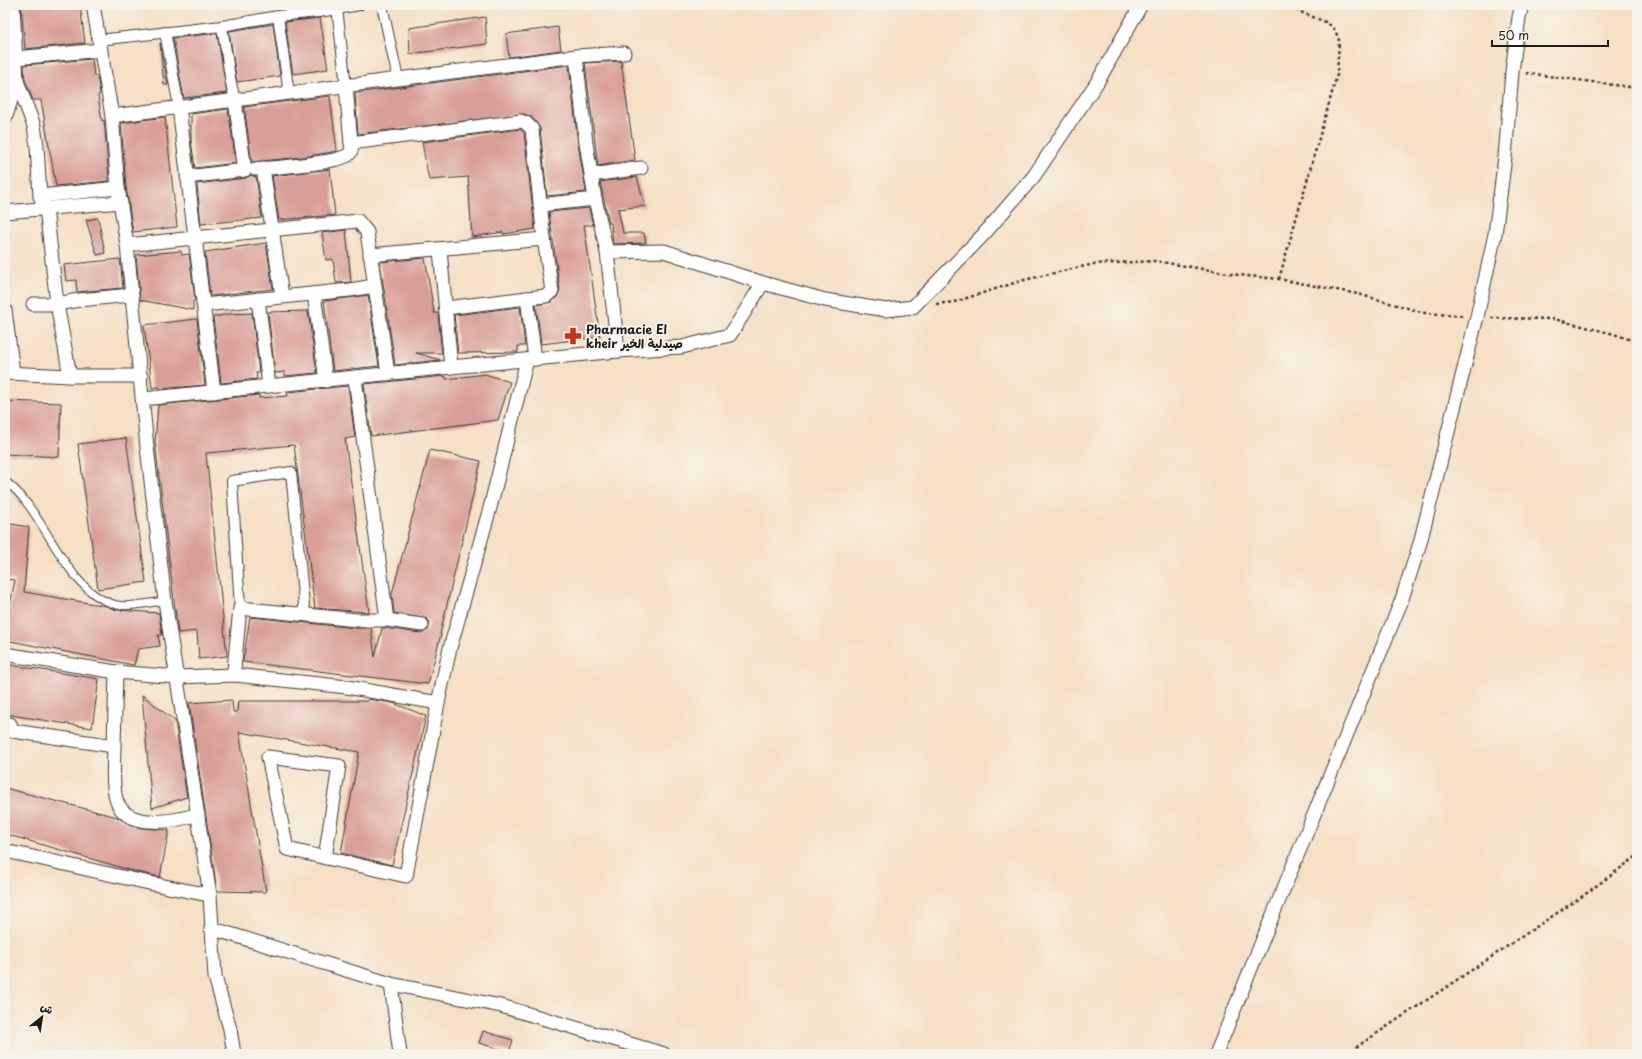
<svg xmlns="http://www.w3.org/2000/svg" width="1642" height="1059" font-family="'Playpen Sans','Playpen Sans Arabic',sans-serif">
  <rect width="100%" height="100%" fill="#f7f3e8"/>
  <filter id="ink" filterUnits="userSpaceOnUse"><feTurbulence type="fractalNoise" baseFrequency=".025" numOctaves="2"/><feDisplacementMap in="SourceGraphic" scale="8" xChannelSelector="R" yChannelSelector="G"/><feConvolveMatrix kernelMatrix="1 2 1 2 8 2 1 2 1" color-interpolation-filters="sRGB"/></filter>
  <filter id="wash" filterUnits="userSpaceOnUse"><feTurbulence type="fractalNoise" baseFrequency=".012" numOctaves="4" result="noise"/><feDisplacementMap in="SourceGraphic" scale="16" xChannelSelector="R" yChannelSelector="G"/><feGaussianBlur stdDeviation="0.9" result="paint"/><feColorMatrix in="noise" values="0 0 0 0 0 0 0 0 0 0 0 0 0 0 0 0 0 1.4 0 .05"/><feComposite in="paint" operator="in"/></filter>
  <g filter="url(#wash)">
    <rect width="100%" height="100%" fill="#f5dfc5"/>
    <g id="blocks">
      <g fill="#d89e98">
        <path d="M21,5H80L85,43L25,49Z"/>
        <path d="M485,17L487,44L410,54L409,28Z"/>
        <path d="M320,18L328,69L293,74L285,22Z"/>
        <path d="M273,24L280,76L237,82L229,31Z"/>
        <path d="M558,27L561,50L509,57L506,34Z"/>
        <path d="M217,33L227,93L184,98L173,38Z"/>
        <path d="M160,43L168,85H164Z"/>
        <path d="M92,59L94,76H97L100,94L98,95L102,121L104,120L109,181L56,186L41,100H33L25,79L24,65Z"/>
        <path d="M621,61L635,160L598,166L585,63Z"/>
        <path d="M569,65L578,144L586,192L547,196L540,128L532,117L524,114L358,134L355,93Z"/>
        <path d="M330,96L337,151L303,157L252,162L244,107Z"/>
        <path d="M228,109L236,163L195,168L191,140V114Z"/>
        <path d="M165,117L177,227L133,232L126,187L121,123Z"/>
        <path d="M520,129L524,133L535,229L503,234V232L472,237L468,177L429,180L422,142Z"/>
        <path d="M330,169L335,215L279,220L272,176Z"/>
        <path d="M251,175L256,177L262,218L201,224L197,184L246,178Z"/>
        <path d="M637,177L645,206L618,209L623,233H644L646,243L613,244L611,223H609L600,182Z"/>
        <path d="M589,208L593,225H584L600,337L541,344L536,305L551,302L557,297L560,290L549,212Z"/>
        <path d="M98,218L105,253L97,255L86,220Z"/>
        <path d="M346,230L351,282L336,283L333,259L326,260L322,233Z"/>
        <path d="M266,243L273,289L210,296L205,252Z"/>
        <path d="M181,251L182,255L189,254L195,300L193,301V310L140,300L136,255Z"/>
        <path d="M425,258L434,313H438L442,353H416L440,360L395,365L380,262Z"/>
        <path d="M120,259L123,288L77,292L76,280L66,281L64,265Z"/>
        <path d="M368,295L379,366L333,371L324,301Z"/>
        <path d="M520,307L525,346H518V352L458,353L454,315Z"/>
        <path d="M308,311L317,373L285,376V372L275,373L268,312Z"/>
        <path d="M252,313L259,373H256L257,379L221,383L213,317L230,314Z"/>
        <path d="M197,319L205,385L160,389V387L152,388L144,325Z"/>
        <path d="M485,374L510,382L498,420L371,436L364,384L445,376L446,379Z"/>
        <path d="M348,386L355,437L345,439L369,612L315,608L294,445L206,453L227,656L199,659L197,631L178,633L155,442L158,405L259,395V398L288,396L287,392Z"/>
        <path d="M5,401L61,403L59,457L5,454Z"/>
        <path d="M126,438L146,582L98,589L78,444Z"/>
        <path d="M430,450L481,461L440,634H441L428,684L243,662L250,617L356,628H371L375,657L382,628L421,633L428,630L430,622L427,619L394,613L392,594Z"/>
        <path d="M5,523L29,527L24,592L106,606L116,610L159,613L162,635H158L160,646L138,649L134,665L5,640V614H8L15,580L5,579Z"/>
        <path d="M5,664L99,679L92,728L5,714Z"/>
        <path d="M142,695L175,721L187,797L152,808Z"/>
        <path d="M368,699L393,703L426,716L392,865L341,853L359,752L239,732L266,892L217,891L189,703L232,700L233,712H237L238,701H367Z"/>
        <path d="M5,788L117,817L129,824L141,828L169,830L160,877L137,872L5,834Z"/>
        <path d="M483,1031L513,1040L509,1052L479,1043Z"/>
      </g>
    </g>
  </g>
  <g filter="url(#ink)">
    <use href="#blocks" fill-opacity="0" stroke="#3d3935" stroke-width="1"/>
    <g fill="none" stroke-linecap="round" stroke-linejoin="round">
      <g stroke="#3d3935" stroke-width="9">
        <path id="service" d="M5,481C47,511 64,593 117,605C131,608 150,602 165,601"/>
      </g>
      <g stroke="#3d3935" stroke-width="12">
        <g id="pedestrian">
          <path d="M382,5L398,79"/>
          <path d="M337,8L346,86"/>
          <path d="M278,16L289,94"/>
          <path d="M222,26L231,83L235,100"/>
          <path d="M165,32L179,107"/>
          <path d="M99,40L222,26L278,16L319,12L359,5"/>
          <path d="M240,608L232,481L291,472L305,615"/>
        </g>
      </g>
      <g stroke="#3d3935" stroke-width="15">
        <g id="minor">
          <path d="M13,5L17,81L34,126L37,146L40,196L46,208L57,304L70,376"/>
          <path d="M93,5L112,116L118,188L127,245L147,447L165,601L210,895L215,977L230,1029L234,1054"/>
          <path d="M576,56L586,143L595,199"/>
          <path d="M5,57L16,58L101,50"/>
          <path d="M346,86L351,143L521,121L526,123L532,129L544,239"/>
          <path d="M179,107L214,392"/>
          <path d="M112,116L576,56L624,53"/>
          <path d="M5,119L17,81"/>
          <path d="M263,168L282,296"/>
          <path d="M255,169C272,168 337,163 348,155C352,152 352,147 351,143"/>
          <path d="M592,175L641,168"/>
          <path d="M187,177L245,170L235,100"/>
          <path d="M40,196L118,188"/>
          <path d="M540,205L595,199L607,252L618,351"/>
          <path d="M5,212L121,202"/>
          <path d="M127,245L358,221L367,232L388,374"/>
          <path d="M440,250L451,367"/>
          <path d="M607,252L664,251L763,283L825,300L886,310L913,307L984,234L1034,176L1098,81L1141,5"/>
          <path d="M370,255L544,239L552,291L546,296L527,298L535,359"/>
          <path d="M314,294L326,381"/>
          <path d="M258,299L269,386"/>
          <path d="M33,304H57L79,300L131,295"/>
          <path d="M204,305L350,290L374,286"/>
          <path d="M446,308L527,298"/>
          <path d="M5,310L13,373"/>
          <path d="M5,373L70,376H141"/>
          <path d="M355,378L387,620L422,625"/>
          <path d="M143,399L451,367L618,351L682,347L730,335L763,283"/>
          <path d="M5,654L116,672L177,677L235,675L347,687L438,703"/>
          <path d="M235,675L234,669L240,608L357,620H387"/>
          <path d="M5,726L10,724L13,731L114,746L116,672"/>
          <path d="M114,746C114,761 111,790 118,804C130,830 177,821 198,814"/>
          <path d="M5,851C73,865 141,883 210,895"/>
          <path d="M325,858L339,766L268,757L287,849L406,876L438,703L450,648L490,508L527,360"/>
          <path d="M211,928L391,984"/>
          <path d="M400,1054L391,984L501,1006L664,1054"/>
          <path d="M1216,1054L1401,602L1420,543L1477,317L1495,234L1505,157L1512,72L1519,17L1522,5"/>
        </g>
      </g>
      <g stroke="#3d3935" stroke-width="2.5" stroke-dasharray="3 3" stroke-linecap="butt">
        <path d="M1526,73L1637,88"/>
        <path d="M1279,279L1337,75L1339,40L1335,30L1328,23L1283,5"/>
        <path d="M936,304L954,302L1024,280L1094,264L1155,261L1238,275L1279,279L1358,294L1425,313L1464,316"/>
        <path d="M1491,318L1554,319L1614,334L1637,342"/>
        <path d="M1346,1054L1584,895L1637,856"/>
      </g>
      <use href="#service" stroke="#fff" stroke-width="7"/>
      <use href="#pedestrian" stroke="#fff" stroke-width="10"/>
      <use href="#minor" stroke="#fff" stroke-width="13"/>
    </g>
  </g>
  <defs>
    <g id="pharmacy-bare" transform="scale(1.38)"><path d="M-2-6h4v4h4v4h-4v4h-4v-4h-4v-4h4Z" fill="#c8321e" stroke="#f7f3e8" stroke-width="2.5" paint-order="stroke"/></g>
  </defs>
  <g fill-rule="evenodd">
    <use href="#pharmacy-bare" x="573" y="336"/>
  </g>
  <g text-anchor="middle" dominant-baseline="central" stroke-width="4" stroke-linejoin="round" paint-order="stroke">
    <g font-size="12" font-weight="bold" fill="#1c1c1c" stroke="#f7f3e8" text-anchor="start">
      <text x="586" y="329">Pharmacie El<tspan x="586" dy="14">kheir صيدلية الخير</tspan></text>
    </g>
  </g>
  <rect width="1642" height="1059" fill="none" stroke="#f7f3e8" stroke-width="20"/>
  <g transform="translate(42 1017) rotate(30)" stroke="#f7f3e8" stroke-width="3" paint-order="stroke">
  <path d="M0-3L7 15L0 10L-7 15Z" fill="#1c1c1c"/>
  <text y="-6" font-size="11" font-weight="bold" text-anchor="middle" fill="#1c1c1c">ش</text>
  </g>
  <path d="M1492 40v6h116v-6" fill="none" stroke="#1c1c1c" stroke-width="2"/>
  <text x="1498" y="40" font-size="12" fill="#1c1c1c" stroke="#f7f3e8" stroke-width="3" paint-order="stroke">50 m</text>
</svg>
